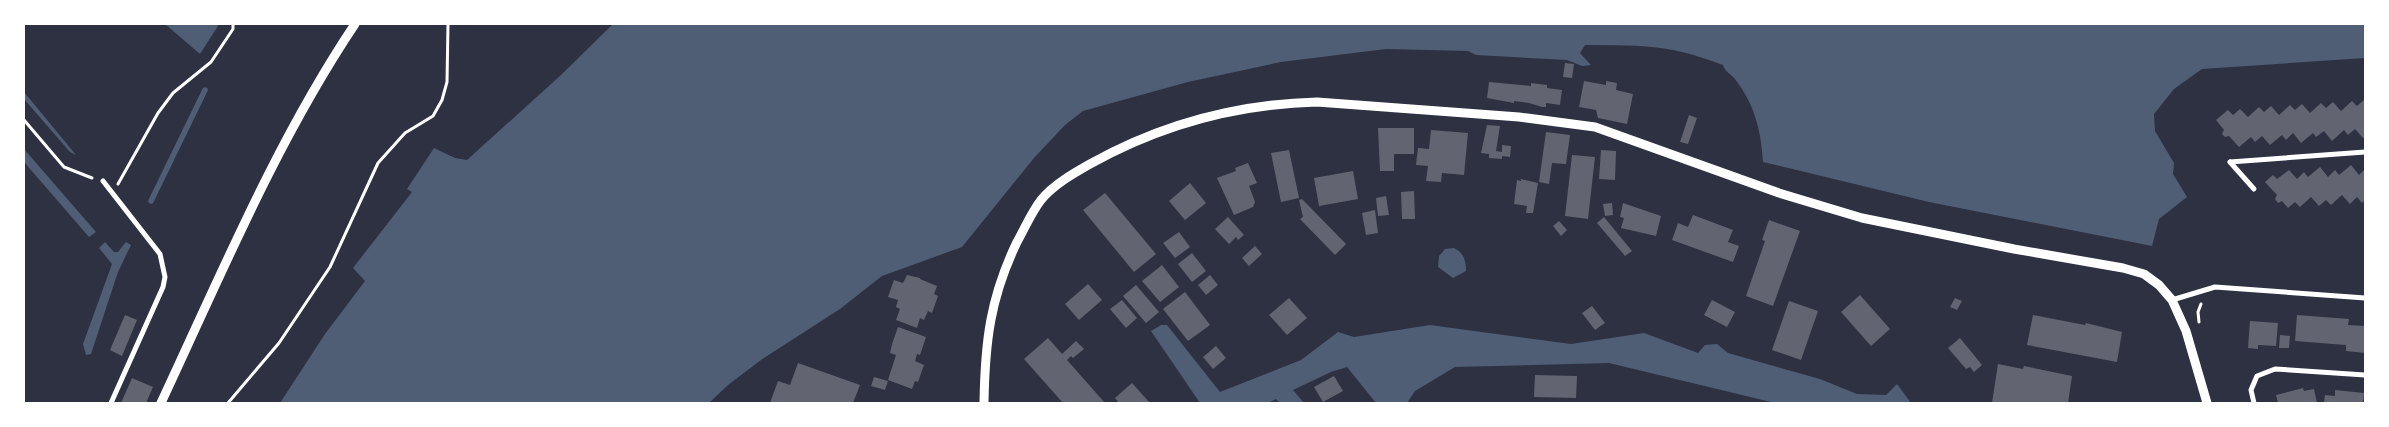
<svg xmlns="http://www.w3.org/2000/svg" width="2389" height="427" font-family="'Golos Text',sans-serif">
  <rect width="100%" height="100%" fill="#2d3142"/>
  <g fill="#4f5d75">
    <path d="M165,24H216L218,26L200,54Z"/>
    <path d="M613,24H2365V58L2202,69L2174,89L2154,114L2155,131L2174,163L2173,174L2187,197L2159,219L2152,246L1929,202L1763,162C1761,131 1755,105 1735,79C1731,74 1725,72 1723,65C1704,58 1686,52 1667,49C1640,44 1612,46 1585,45L1580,53L1591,65L1582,66L1567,60L1476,55L1468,51L1386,49L1281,62L1188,82L1083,111L1065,125L1034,158L962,247L882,276L840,309L761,360L728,385L709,403H280L325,334L365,281L353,268L412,192L407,189L434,148L455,158L467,160L561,75Z"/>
    <path d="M24,92L76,155L70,152L24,99Z"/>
    <path d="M24,149L96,232L89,237L24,162Z"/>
    <path d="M105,242L114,252H118L126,242L131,245L118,272L91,354L86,355L83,344L112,264L99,248Z"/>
    <path d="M1454,248C1464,253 1466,261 1466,271L1453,278L1438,267L1439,256L1445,249Z"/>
    <path d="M1161,325H1167L1220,392L1301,360L1338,332L1354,337L1430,325L1571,344L1644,333L1698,353L1705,345L1717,344L1728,353L1820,379L1857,394L1886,395L1897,384L1911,403L1771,402L1609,363L1455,367L1415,391L1407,403H1376L1347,367L1331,372L1293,390L1304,403H1280L1276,399L1268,403H1200L1151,331Z"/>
  </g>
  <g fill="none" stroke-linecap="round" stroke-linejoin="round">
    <path stroke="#4f5d75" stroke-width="5.5" d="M151,201L205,90"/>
  </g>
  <g fill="#626471">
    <path d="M1565,63L1574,64L1572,78L1563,77Z"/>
    <path d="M1584,81L1606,85V81L1617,83L1616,90L1633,94L1627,124L1598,118L1596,110L1579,107Z"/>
    <path d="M1489,82L1531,86V83L1547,85V88L1562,90L1560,105L1546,103V107H1542L1529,103L1514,101V103L1487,98Z"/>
    <path d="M2364,100L2365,137L2363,138L2355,129L2348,135L2344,130L2332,141L2324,131L2316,137L2313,133L2301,143L2293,133L2286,140L2282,135L2270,145L2262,136L2255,142L2251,137L2239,147L2229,136L2225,137L2222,134L2224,130L2216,120L2228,110L2233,115L2240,109L2248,117L2259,107L2264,112L2271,106L2279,115L2290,105L2295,110L2302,104L2310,113L2321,103L2326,108L2333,102L2341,111L2352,101L2357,106Z"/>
    <path d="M1689,115L1697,118L1688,144L1680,142Z"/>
    <path d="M1487,125L1500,126L1496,151L1502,152V145L1511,146L1510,157L1502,156V159L1489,158V154L1481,153Z"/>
    <path d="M1378,128H1414V154H1394V171H1380Z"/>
    <path d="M1431,130L1468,133L1464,175L1442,173L1441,182L1426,181L1428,166L1416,165L1418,148L1429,149Z"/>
    <path d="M1546,132L1570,135L1566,164L1552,163L1549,184L1539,182Z"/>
    <path d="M1289,150L1299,198L1281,202L1271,153Z"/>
    <path d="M1601,150L1616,151L1615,180L1599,179Z"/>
    <path d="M1572,155L1595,157L1588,219L1565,216Z"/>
    <path d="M1248,163L1257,183L1249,186L1255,202L1253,207L1234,215L1217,178L1236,171L1235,168Z"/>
    <path d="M2351,165L2359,175L2365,169V200L2362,203L2357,197L2350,204L2342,195L2331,205L2326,200L2319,206L2311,197L2300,207L2295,202L2288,208L2282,201L2278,203L2275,199L2277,195L2265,182L2273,175L2277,179L2289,170L2297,179L2304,172L2308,177L2320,167L2328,177L2335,170L2339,175Z"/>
    <path d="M1353,171L1358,199L1319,206L1314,178Z"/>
    <path d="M1521,179L1538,183L1533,213H1526L1527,206L1514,204L1517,180L1521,181Z"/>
    <path d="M1190,183L1206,203L1185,220L1169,201Z"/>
    <path d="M1414,191L1415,219H1402L1401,192Z"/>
    <path d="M1105,193L1156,254L1134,272L1083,210Z"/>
    <path d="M1386,196L1389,215L1378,216L1376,198Z"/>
    <path d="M1302,199L1346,244L1335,255L1300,219L1303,217L1299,200Z"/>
    <path d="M1612,203L1613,215L1605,216L1603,204Z"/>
    <path d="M1623,203L1661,216L1656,236L1621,228L1624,218L1620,217Z"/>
    <path d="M1375,210L1378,233L1366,235L1362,213Z"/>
    <path d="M1693,215L1733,230L1728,242L1739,246L1733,262L1672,240L1678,223L1688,227Z"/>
    <path d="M1228,217L1244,235L1238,240L1236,237L1229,244L1215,229Z"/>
    <path d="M1604,217L1632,251L1625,256L1597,223Z"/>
    <path d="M1769,220L1800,231L1773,306L1746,296L1765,241L1762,240Z"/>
    <path d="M1559,221L1567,230L1561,236L1553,226Z"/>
    <path d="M1179,232L1190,247L1175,258L1163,243Z"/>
    <path d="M1255,246L1262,254L1249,266L1242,258Z"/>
    <path d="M1192,253L1206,271L1192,282L1178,264Z"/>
    <path d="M1162,265L1179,287L1160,302L1142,281Z"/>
    <path d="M907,275L920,278V279L937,286L934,294L938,296L932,313L928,311L924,320L920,318L917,328L896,320L900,309L896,307L898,300L888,297L894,280L903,283Z"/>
    <path d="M1210,275L1218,285L1206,295L1198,285Z"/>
    <path d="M1088,284L1102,300L1079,320L1065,304Z"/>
    <path d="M1136,285L1159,312L1146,323L1123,296Z"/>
    <path d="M1185,292L1210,325L1188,341L1163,309Z"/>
    <path d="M1860,295L1890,329L1871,346L1841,312Z"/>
    <path d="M1289,298L1307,318L1287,335L1269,315Z"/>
    <path d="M1955,298L1962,301L1957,310L1950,307Z"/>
    <path d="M1122,300L1137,318L1126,328L1110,309Z"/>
    <path d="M1712,300L1735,312L1727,327L1704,315Z"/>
    <path d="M1789,301L1818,311L1801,360L1772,350Z"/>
    <path d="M1592,306L1605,323L1595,330L1582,313Z"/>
    <path d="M125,315L137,320L122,356L110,350Z"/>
    <path d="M2033,315L2085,325L2086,323L2122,332L2117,362L2027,345Z"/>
    <path d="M2297,315L2349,319L2348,325L2365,326V353L2346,351V345L2295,341Z"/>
    <path d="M2250,321L2278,323L2276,346L2258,345V349L2248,348Z"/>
    <path d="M898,327L926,337L920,355L917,354L915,361L924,365L918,382L915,381L912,389L888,380L896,355L890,353L892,344Z"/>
    <path d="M2280,335L2290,336L2289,348H2279Z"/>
    <path d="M1048,338L1062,354L1076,341L1084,349L1073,358L1071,356L1067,360L1105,403H1063L1024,359Z"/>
    <path d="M1960,338L1982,365L1974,372L1970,367L1966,369L1948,348Z"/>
    <path d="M1216,346L1226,358L1213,369L1203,357Z"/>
    <path d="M798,363L860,385L853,403H770L778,381L790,385Z"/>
    <path d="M1998,364L2023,369L2024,366L2072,376L2068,403H1992Z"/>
    <path d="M1535,375L1577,376L1576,398L1534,397Z"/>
    <path d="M1334,376L1343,391L1323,402L1314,387Z"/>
    <path d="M874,377L888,381L885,390L871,386Z"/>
    <path d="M132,378L153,387L146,403H121Z"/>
    <path d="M1132,383L1150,403H1119L1115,398Z"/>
    <path d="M2303,388L2304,391L2314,389L2317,403H2278L2276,395Z"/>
    <path d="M2335,390L2364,393L2363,403H2324L2325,395L2335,396Z"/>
  </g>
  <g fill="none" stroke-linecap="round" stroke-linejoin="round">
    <g stroke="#fff" stroke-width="3">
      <path d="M24,120L64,167L92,178"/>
      <path d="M118,184L158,113L173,93L211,62L233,29V24"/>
      <path d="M2199,322L2198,312L2201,304"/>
      <path d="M228,403L279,343L330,267L378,163L405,133L433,116L442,100L447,82L448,24"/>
    </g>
    <g stroke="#fff" stroke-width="5">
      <path d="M2230,162L2365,152"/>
      <path d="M2230,162L2254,189"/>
      <path d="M103,181L160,254L165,277L163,287L111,403"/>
      <path d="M2172,300L2215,287L2365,298"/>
      <path d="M2254,403L2251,390L2257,376L2275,369L2365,375"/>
    </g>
    <g stroke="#fff" stroke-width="9">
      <path d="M161,403C221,275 276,142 355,24"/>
      <path d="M984,403C985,342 990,298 1017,242C1025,228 1031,213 1041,200C1053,185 1074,173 1090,164C1160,125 1238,104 1317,102L1519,117L1595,127L1779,193L1862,218L2014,249L2123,268L2144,274L2159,285L2172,300L2186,331L2207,403"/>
    </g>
  </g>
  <rect width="2389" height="427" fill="none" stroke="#ffffff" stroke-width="50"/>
</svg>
